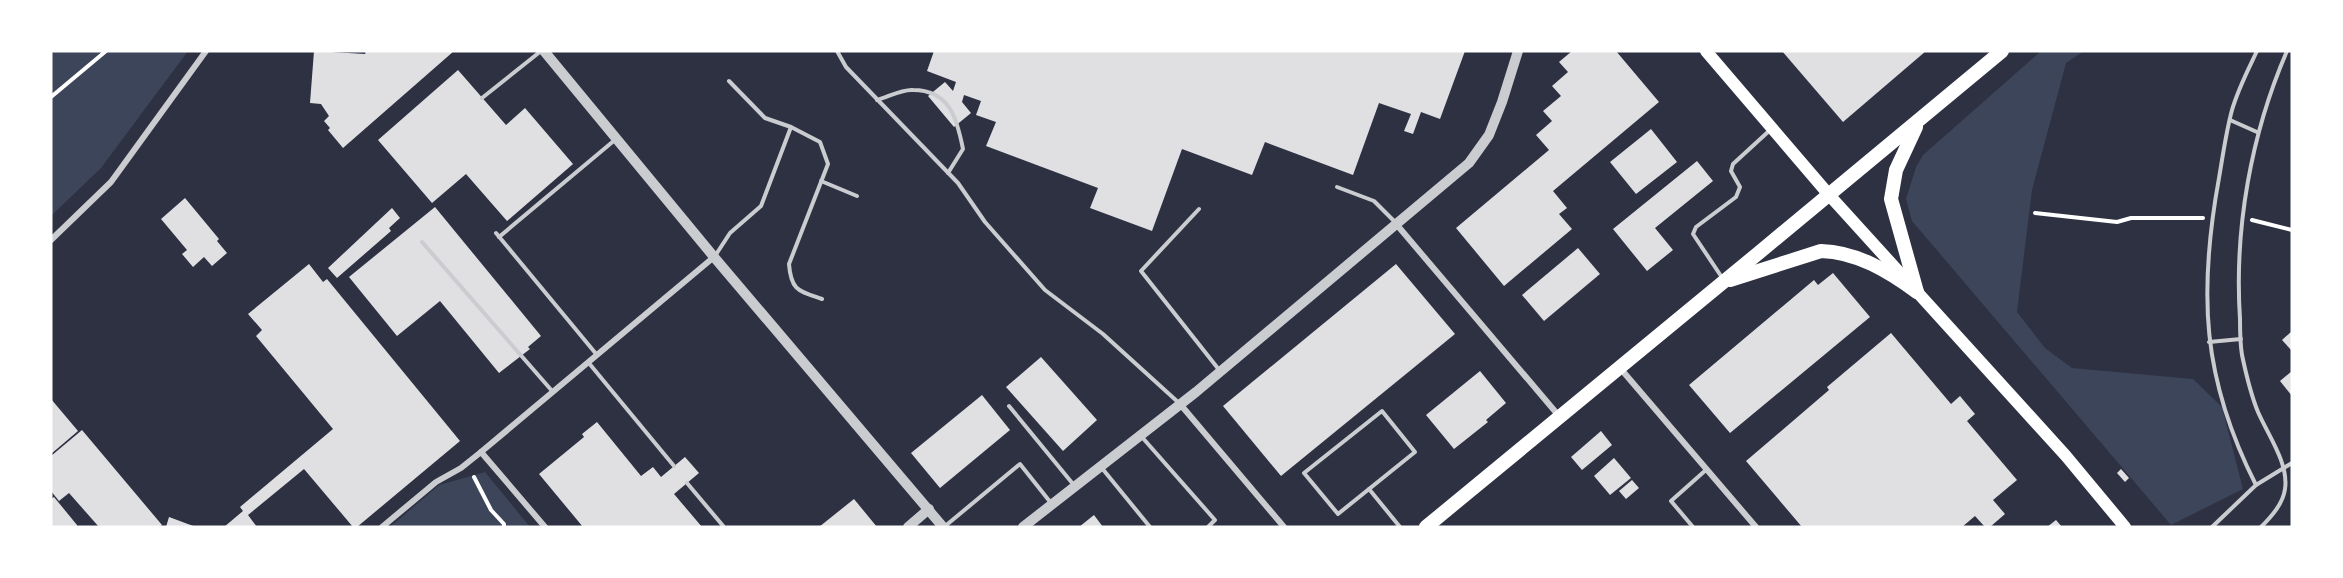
<svg xmlns="http://www.w3.org/2000/svg" width="2343" height="578" font-family="Ubuntu,sans-serif">
  <rect width="100%" height="100%" fill="#2d3142"/>
  <g fill="#3c4559">
    <path d="M51,51H188L101,168L51,216Z"/>
    <path d="M2041,51H2084L2066,63L2032,190L2017,312L2045,348L2072,368L2193,379L2222,407L2243,489L2171,525L1912,221L1906,199L1916,167L1923,155Z"/>
    <path d="M485,472L530,527H390L439,485Z"/>
  </g>
  <g fill="#e0e0e3">
    <path d="M314,51L365,54L366,51H454L343,148L328,130L330,128L324,121L329,116L321,104L310,103Z"/>
    <path d="M934,51H1465L1440,119L1421,112L1413,134L1404,131L1411,114L1379,103L1353,175L1265,142L1252,175L1182,149L1152,231L1090,208L1098,188L986,146L996,122L976,115L981,101L964,95L962,102L971,113L954,127L928,96L945,82L953,91L956,82L927,71Z"/>
    <path d="M1572,51H1616L1659,102L1553,191L1567,208L1559,214L1572,229L1504,286L1456,228L1549,150L1536,135L1552,121L1543,111L1561,96L1552,86L1568,72L1559,62Z"/>
    <path d="M1782,51H1926L1843,122Z"/>
    <path d="M458,70L506,125L525,108L573,164L507,221L466,174L432,203L378,140Z"/>
    <path d="M1651,129L1677,162L1636,194L1610,162Z"/>
    <path d="M1697,161L1713,181L1655,228L1673,250L1647,271L1613,229Z"/>
    <path d="M185,198L219,239L217,241L227,253L212,266L204,257L193,267L182,254L187,250L161,219Z"/>
    <path d="M435,207L541,336L528,347L530,349L499,373L440,301L397,336L349,277Z"/>
    <path d="M392,208L400,218L389,228L391,231L337,278L328,268Z"/>
    <path d="M1578,248L1600,274L1544,321L1522,295Z"/>
    <path d="M309,264L323,282L327,279L460,441L357,527H353L304,469L248,515L257,527H224L243,511L240,507L333,429L256,336L262,330L248,314Z"/>
    <path d="M1396,264L1455,334L1281,476L1223,406Z"/>
    <path d="M1833,273L1870,317L1730,433L1689,385L1814,280L1818,285Z"/>
    <path d="M2292,331V351L2282,340Z"/>
    <path d="M1891,333L1951,404L1960,396L1975,414L1967,421L2017,480L1993,500L2005,514L1990,527H1985L1975,516L1962,527H1802L1746,461L1829,390L1827,387Z"/>
    <path d="M1041,357L1097,420L1063,451L1006,387Z"/>
    <path d="M1480,371L1506,403L1486,420L1488,422L1454,449L1426,415Z"/>
    <path d="M2292,371V396L2280,381Z"/>
    <path d="M982,395L1010,430L940,488L911,453Z"/>
    <path d="M51,399L78,431L51,454Z"/>
    <path d="M597,422L641,476L653,467L661,477L685,457L699,473L674,494L702,527H583L539,474L584,437L582,434Z"/>
    <path d="M82,430L162,525L159,527H99L69,493L59,501L51,491V456Z"/>
    <path d="M1601,431L1612,445L1582,470L1571,457Z"/>
    <path d="M1614,458L1631,478L1610,495L1594,476Z"/>
    <path d="M2121,469L2129,478L2125,482L2117,473Z"/>
    <path d="M1632,480L1639,488L1626,499L1619,491Z"/>
    <path d="M54,497L77,525V527H51V499Z"/>
    <path d="M854,499L877,527H819Z"/>
    <path d="M1094,515L1103,527H1079Z"/>
    <path d="M169,517L196,527H166Z"/>
    <path d="M2056,520L2062,527H2047Z"/>
  </g>
  <g fill="none" stroke-linecap="round" stroke-linejoin="round">
    <g stroke="#fff" stroke-width="4">
      <path d="M51,97L106,51"/>
      <path d="M2035,213L2117,222L2131,218H2203"/>
      <path d="M2252,220L2292,230"/>
      <path d="M474,477L491,510L504,524V527"/>
    </g>
    <g stroke="#caccd0" stroke-width="4">
      <path d="M837,51L846,67L958,183L985,222L1045,290L1103,334L1179,403"/>
      <path d="M729,81L765,118L791,127L820,142L828,164L789,264C791,291 799,291 822,299"/>
      <path d="M482,98L541,51"/>
      <path d="M877,100C888,97 902,89 913,90C950,90 957,119 963,149L948,173"/>
      <path d="M2230,120L2257,132"/>
      <path d="M821,181L857,196"/>
      <path d="M1337,187L1374,201L1395,222"/>
      <path d="M1199,209L1141,271L1220,371"/>
      <path d="M496,233L597,355"/>
      <path d="M499,237L616,139"/>
      <path d="M422,242L553,392"/>
      <path d="M715,256L730,233L761,206L791,127"/>
      <path d="M1723,279L1693,234L1696,227L1736,197L1740,187L1731,171L1733,164L1769,131"/>
      <path d="M2209,342L2241,339"/>
      <path d="M588,362L674,466"/>
      <path d="M1009,406L1073,484"/>
      <path d="M1382,411L1415,452L1338,514L1304,473Z"/>
      <path d="M1141,436L1215,520L1208,527"/>
      <path d="M1101,467L1150,527"/>
      <path d="M687,483L724,527"/>
      <path d="M2256,485L2292,463"/>
      <path d="M1369,489L1400,527"/>
      <path d="M944,527L1020,464L1051,503"/>
      <path d="M1693,527L1671,501L1707,469"/>
      <path d="M2212,527L2256,485C2202,379 2198,293 2219,178C2223,155 2226,132 2232,110C2238,89 2248,70 2257,51"/>
      <path d="M2261,527C2271,517 2283,504 2285,489C2289,464 2268,435 2258,412C2251,395 2246,374 2242,355C2240,343 2240,331 2240,319C2234,229 2251,134 2287,51"/>
    </g>
    <g stroke="#caccd0" stroke-width="6">
      <path d="M1397,225L1559,416"/>
      <path d="M51,240L111,182L206,51"/>
      <path d="M1620,368L1756,527"/>
      <path d="M1180,404L1284,527"/>
      <path d="M481,452L545,527"/>
      <path d="M382,527L436,482L461,468L481,452L714,257"/>
    </g>
    <g stroke="#caccd0" stroke-width="10">
      <path d="M544,51L714,257L943,527"/>
      <path d="M908,527L929,509"/>
      <path d="M1023,527L1196,392L1469,163L1489,135L1502,102L1518,51"/>
    </g>
    <path stroke="#fff" stroke-width="12" d="M1706,51L1830,196L2066,456L2125,527"/>
    <g stroke="#fff" stroke-width="14">
      <path d="M1916,127L1896,170L1891,199L1917,292"/>
      <path d="M1730,280L1821,251C1857,252 1888,271 1917,292"/>
      <path d="M1426,527C1618,368 1811,211 2002,51"/>
    </g>
  </g>
  <rect width="2343" height="578" fill="none" stroke="#ffffff" stroke-width="105"/>
</svg>
